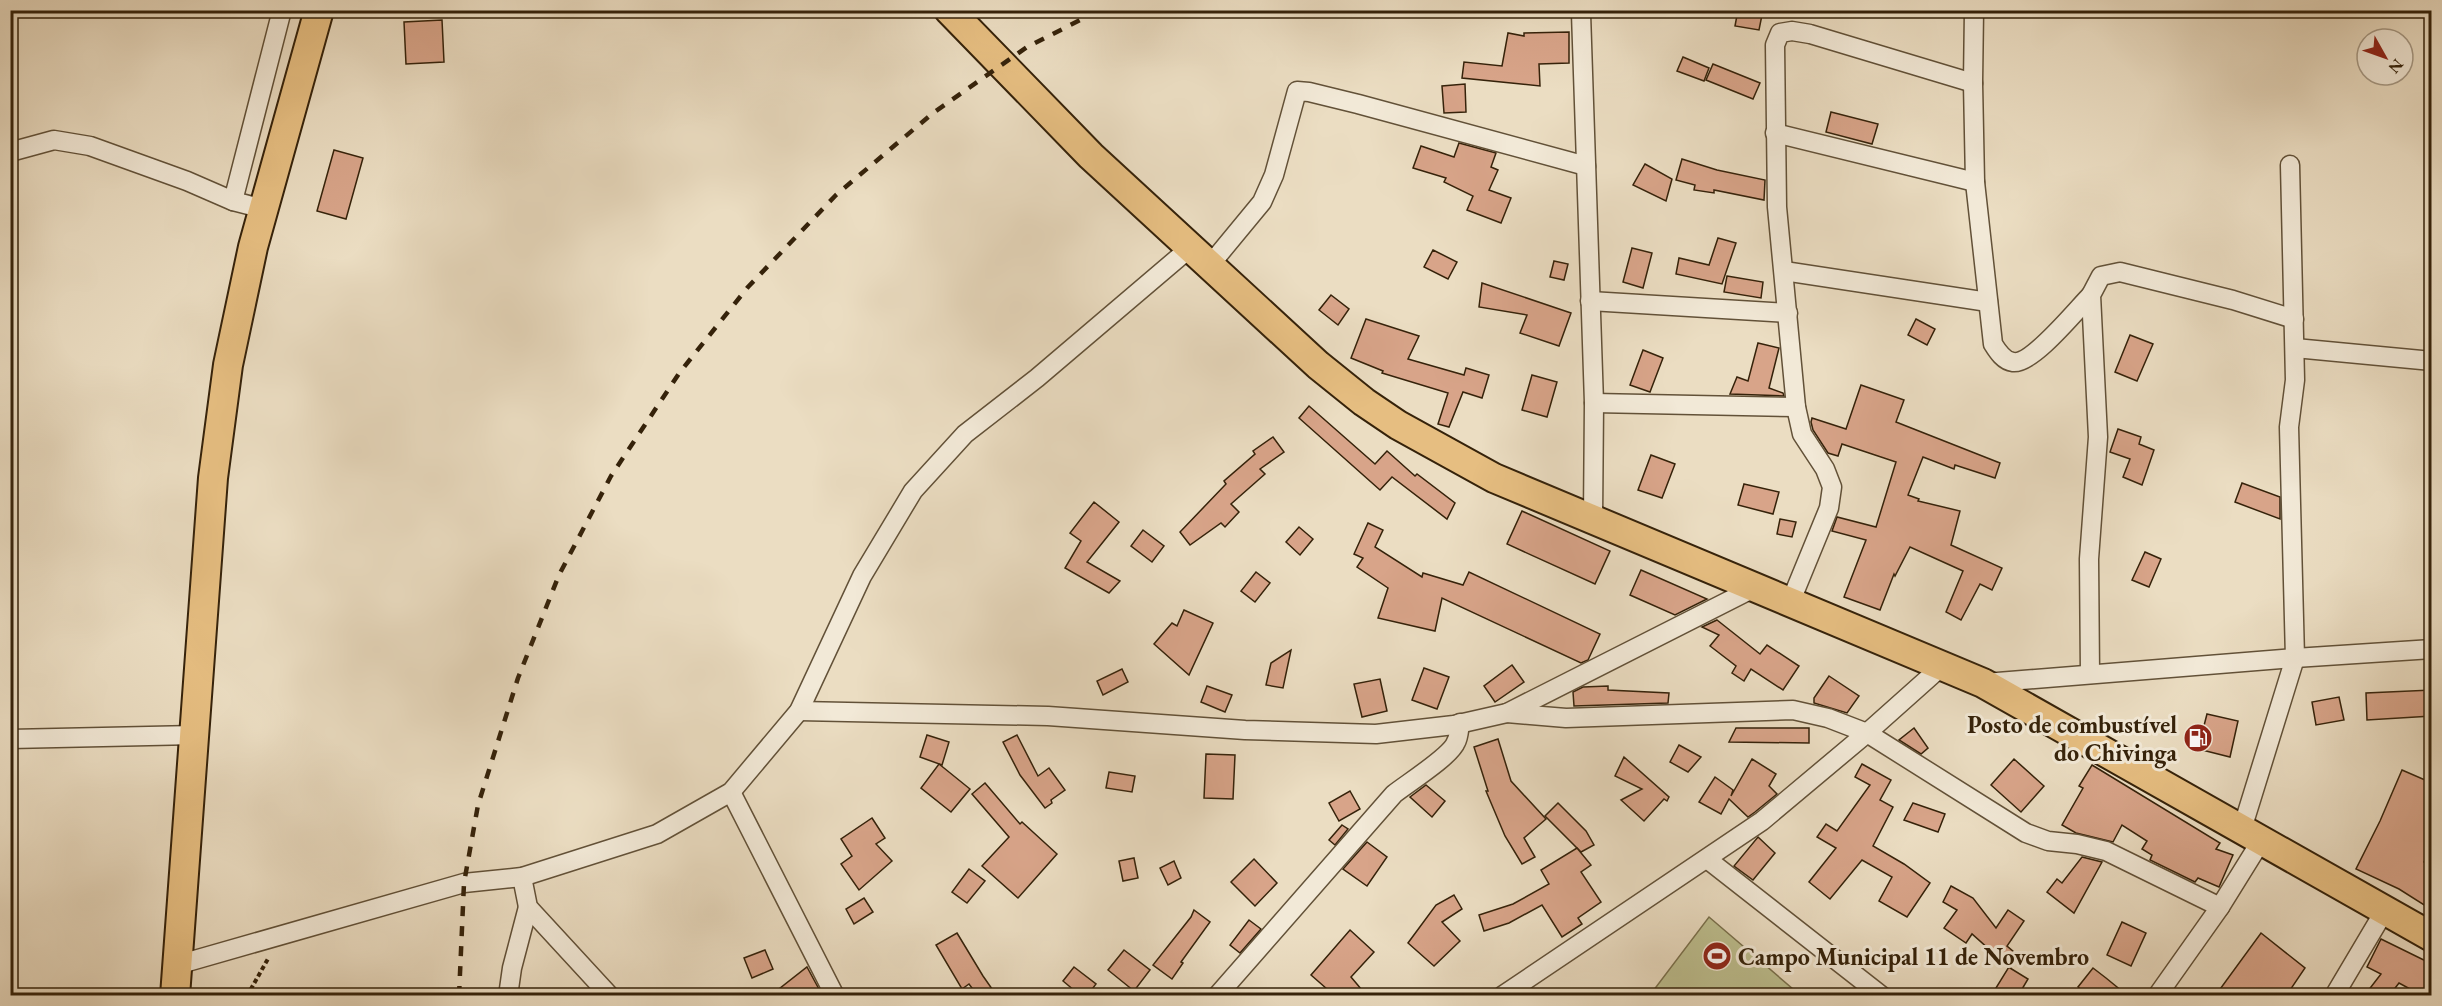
<svg xmlns="http://www.w3.org/2000/svg" width="2442" height="1006" font-family="'EB Garamond',serif">
  <rect width="100%" height="100%" fill="#ebddc2"/>
  <filter id="stains"><feTurbulence type="fractalNoise" baseFrequency=".00333" numOctaves="4"/><feColorMatrix values="0 0 0 0 .2 0 0 0 0 .09 0 0 0 0 .02 0 0 0 .5 -.17"/></filter>
  <radialGradient id="worn" r=".72"><stop offset=".6" stop-color="#630" stop-opacity="0"/><stop offset="1" stop-color="#630" stop-opacity=".3"/></radialGradient>
  <path fill="#bdbf8f" stroke="#79704c" stroke-width="1.5" d="M1709,917L1800,995H1650Z"/>
  <g fill="#d8a489" stroke="#35220a" stroke-width="1.5">
    <path d="M1738,10H1763L1759,30L1735,26Z"/>
    <path d="M442,20L444,62L406,64L404,22Z"/>
    <path d="M1569,32V63L1539,64L1540,86L1462,78L1464,62L1502,66L1508,33L1524,36V33Z"/>
    <path d="M1683,57L1709,68L1704,81L1677,71Z"/>
    <path d="M1713,64L1760,83L1753,99L1706,80Z"/>
    <path d="M1465,84L1466,112L1444,113L1442,86Z"/>
    <path d="M1831,112L1878,124L1872,144L1826,132Z"/>
    <path d="M1459,143L1496,153L1491,167L1498,170L1489,190L1511,198L1501,223L1467,210L1473,196L1444,182L1446,178L1413,168L1421,146L1454,157Z"/>
    <path d="M334,150L363,158L346,219L317,211Z"/>
    <path d="M1682,159L1717,170L1765,180L1764,200L1714,190V193L1694,190L1695,185L1676,180Z"/>
    <path d="M1645,164L1672,179L1666,201L1633,185Z"/>
    <path d="M1718,238L1736,243L1722,284L1676,274L1679,258L1709,265Z"/>
    <path d="M1632,248L1652,253L1643,288L1623,282Z"/>
    <path d="M1433,250L1457,262L1448,279L1424,267Z"/>
    <path d="M1554,261L1568,264L1564,280L1550,277Z"/>
    <path d="M1727,276L1763,282L1761,298L1724,292Z"/>
    <path d="M1482,283L1571,313L1559,346L1520,333L1527,315L1479,307Z"/>
    <path d="M1331,295L1349,309L1338,325L1319,310Z"/>
    <path d="M1366,319L1419,336L1408,359L1464,375L1466,368L1489,375L1482,398L1463,392L1449,427L1438,424L1448,393L1382,373L1383,371L1351,358Z"/>
    <path d="M1916,319L1935,329L1927,345L1908,335Z"/>
    <path d="M2130,335L2153,344L2137,381L2115,372Z"/>
    <path d="M1758,343L1779,348L1769,388L1783,393L1784,396L1730,394L1737,377L1748,381Z"/>
    <path d="M1643,350L1663,358L1650,392L1630,385Z"/>
    <path d="M1532,375L1557,382L1547,417L1522,410Z"/>
    <path d="M1861,385L1904,400L1896,422L2000,463L1995,478L1955,465L1954,469L1923,457L1908,495L1919,499L1918,501L1960,511L1951,545L2002,568L1992,590L1980,584L1961,620L1946,612L1963,571L1910,547L1895,576L1894,574L1880,610L1844,597L1866,540L1832,531L1837,517L1876,527L1896,462L1842,444L1838,456L1828,453L1813,430L1811,422L1812,418L1846,429Z"/>
    <path d="M1309,406L1375,464L1387,451L1415,476L1417,474L1455,503L1447,519L1392,477L1380,490L1299,418Z"/>
    <path d="M2118,429L2141,437L2139,444L2154,450L2142,485L2123,477L2130,459L2110,452Z"/>
    <path d="M1273,437L1284,452L1260,469L1265,474L1231,504L1239,512L1225,527L1221,523L1190,545L1180,532L1226,484L1224,481L1255,454L1253,451Z"/>
    <path d="M1651,455L1675,464L1662,498L1638,490Z"/>
    <path d="M2242,483L2280,497V519L2235,502Z"/>
    <path d="M1744,484L1779,492L1773,514L1738,505Z"/>
    <path d="M1094,502L1119,522L1087,562L1120,581L1109,593L1065,568L1081,541L1070,533Z"/>
    <path d="M1522,511L1610,551L1595,584L1507,544Z"/>
    <path d="M1780,519L1796,522L1792,537L1777,534Z"/>
    <path d="M1368,523L1383,530L1375,547L1422,577L1423,573L1463,585L1469,572L1600,634L1588,660L1581,663L1442,598L1435,631L1378,618L1388,588L1357,567L1363,558L1354,554Z"/>
    <path d="M1299,527L1313,539L1300,555L1286,542Z"/>
    <path d="M1143,530L1164,546L1152,562L1131,546Z"/>
    <path d="M2145,552L2161,559L2149,587L2132,580Z"/>
    <path d="M1641,570L1707,599L1675,615L1630,595Z"/>
    <path d="M1256,572L1270,583L1255,602L1241,591Z"/>
    <path d="M1184,610L1213,623L1189,675L1154,644L1172,623L1177,626Z"/>
    <path d="M1717,620L1760,654L1767,645L1799,666L1783,690L1751,669L1744,681L1732,673L1736,666L1710,646L1719,635L1702,627Z"/>
    <path d="M1291,650L1283,688L1266,685L1271,663Z"/>
    <path d="M1512,665L1524,682L1495,702L1484,686Z"/>
    <path d="M1424,668L1449,677L1437,709L1412,700Z"/>
    <path d="M1122,669L1128,682L1103,695L1097,681Z"/>
    <path d="M1829,676L1859,696L1847,713L1814,703V698Z"/>
    <path d="M1380,679L1387,711L1362,717L1354,684Z"/>
    <path d="M1207,686L1232,695L1225,712L1201,702Z"/>
    <path d="M1608,686V690L1669,693L1668,703L1574,706L1573,692L1583,687Z"/>
    <path d="M2432,690V716L2367,720L2366,693Z"/>
    <path d="M2339,697L2344,720L2316,725L2312,702Z"/>
    <path d="M2207,714L2238,721L2230,757L2198,749Z"/>
    <path d="M1736,728H1809V743L1729,742Z"/>
    <path d="M1914,728L1928,748L1921,754L1899,740Z"/>
    <path d="M927,735L949,742L942,765L920,757Z"/>
    <path d="M1017,735L1038,776L1049,768L1065,790L1051,800L1052,803L1045,808L1020,775L1003,742Z"/>
    <path d="M1498,739L1511,781L1546,819L1524,838L1535,857L1522,864L1505,836L1486,791H1488L1474,747Z"/>
    <path d="M1679,745L1701,757L1688,772L1670,762Z"/>
    <path d="M1206,754L1235,755L1233,799L1204,798Z"/>
    <path d="M1624,757L1669,797L1667,801L1664,799L1644,821L1621,800L1642,789L1615,776Z"/>
    <path d="M1752,759L1776,774L1769,786L1777,794L1755,812L1748,817L1729,799L1721,814L1699,802L1715,777L1733,790L1731,796Z"/>
    <path d="M2014,759L2044,786L2021,812L1991,785Z"/>
    <path d="M939,764L970,789L951,812L921,788Z"/>
    <path d="M1862,764L1891,780L1880,800L1893,807L1873,846L1904,864L1930,883L1907,917L1879,901L1892,877L1862,860L1830,899L1809,882L1836,848L1817,837L1826,824L1837,831L1870,785L1855,777Z"/>
    <path d="M2092,765L2220,843L2216,849L2233,855L2219,887L2198,878L2195,882L2150,860L2152,855L2142,849L2147,841L2122,825L2113,842L2076,833L2062,825L2083,788L2079,786Z"/>
    <path d="M2402,770L2432,783V846L2424,862L2432,866V910L2399,889L2356,869L2380,821Z"/>
    <path d="M1109,772L1135,776L1132,792L1106,788Z"/>
    <path d="M985,783L1020,824L1022,822L1057,854L1018,898L982,866L1009,837L972,794Z"/>
    <path d="M1426,785L1445,801L1432,817L1410,797Z"/>
    <path d="M1350,791L1360,809L1339,821L1329,803Z"/>
    <path d="M1558,803L1586,831L1594,845L1581,852L1545,816Z"/>
    <path d="M1913,803L1945,814L1938,832L1904,820Z"/>
    <path d="M872,818L885,838L876,844L892,861L859,890L841,864L852,856L841,839Z"/>
    <path d="M1342,825L1348,829L1335,845L1329,840Z"/>
    <path d="M1758,837L1775,853L1753,880L1734,866Z"/>
    <path d="M1367,842L1387,857L1367,886L1343,869Z"/>
    <path d="M1577,848L1591,865L1581,872L1601,902L1578,918L1582,924L1562,937L1542,905L1509,923L1484,931L1479,915L1513,904L1549,884L1541,870Z"/>
    <path d="M2082,857L2102,862L2074,913L2047,892L2057,879L2062,883Z"/>
    <path d="M1134,858L1138,878L1123,881L1119,861Z"/>
    <path d="M1254,859L1277,883L1255,906L1231,882Z"/>
    <path d="M1174,861L1181,878L1168,885L1160,868Z"/>
    <path d="M969,869L985,881L967,903L952,892Z"/>
    <path d="M1951,886L1973,898L1996,928L2008,910L2024,921L2007,946L2020,957L2010,968L2028,979L2018,996H1991L2009,967L1972,934L1966,943L1944,928L1957,910L1943,902Z"/>
    <path d="M1454,895L1462,909L1442,922L1460,941L1434,966L1408,943L1436,905Z"/>
    <path d="M864,898L873,912L854,924L846,909Z"/>
    <path d="M1194,910L1210,922L1181,962L1183,963L1172,979L1153,965L1191,917Z"/>
    <path d="M1249,920L1261,929L1240,953L1230,945Z"/>
    <path d="M2122,922L2146,933L2131,966L2107,955Z"/>
    <path d="M1350,930L1374,952L1351,977L1367,996H1335L1311,975Z"/>
    <path d="M957,933L983,976L997,996H978L969,984L962,989L936,945Z"/>
    <path d="M2261,933L2305,968L2286,996H2215Z"/>
    <path d="M2381,939L2432,964V996H2423L2399,983L2389,996H2364L2381,974L2367,967Z"/>
    <path d="M765,950L773,969L752,978L744,958Z"/>
    <path d="M1124,950L1150,970L1134,991L1108,970Z"/>
    <path d="M807,967L820,991L814,996H770Z"/>
    <path d="M1074,967L1096,984L1087,996H1081L1063,981Z"/>
    <path d="M2093,968L2106,978L2128,996H2089L2078,987Z"/>
  </g>
  <g fill="none" stroke-linecap="round" stroke-linejoin="round">
    <g stroke="#625138" stroke-width="21">
      <g id="street">
        <path d="M1974,10L1973,83L1975,182L1993,344C1998,352 2004,361 2013,362C2032,365 2077,309 2091,295"/>
        <path d="M1581,13L1594,403L1593,519"/>
        <path d="M1775,133L1975,182"/>
        <path d="M10,152L54,140L90,146L187,181L233,201"/>
        <path d="M264,209L233,201L282,10"/>
        <path d="M1210,265L1262,202L1274,175L1297,91L1309,92L1358,104L1586,166"/>
        <path d="M1784,271L1988,302"/>
        <path d="M1590,301L1788,313"/>
        <path d="M2295,348L2432,361"/>
        <path d="M1594,403L1796,407"/>
        <path d="M1790,603L1829,508L1832,487L1825,469L1802,434L1796,407L1777,207L1775,45L1780,33L1792,31L1810,34L1973,83"/>
        <path d="M2090,674L2089,559L2098,437L2091,295L2101,276L2120,272L2233,300L2294,319"/>
        <path d="M1985,683L2295,658L2432,649"/>
        <path d="M799,711L1048,716L1245,730L1376,734L1454,725L1507,713L1754,588"/>
        <path d="M1507,713L1566,718L1793,710L1828,718L1867,733L2026,833L2048,841L2077,844L2106,851L2220,907"/>
        <path d="M10,739L195,735"/>
        <path d="M731,792L835,996"/>
        <path d="M2242,829L2295,658L2289,427L2295,380L2290,165"/>
        <path d="M1707,859L1882,996"/>
        <path d="M522,877L528,907L610,996"/>
        <path d="M177,965L464,883L522,877L657,834L731,792L799,711L862,576L913,491L965,434L1037,378L1191,247"/>
        <path d="M508,996L512,968L528,907"/>
        <path d="M1217,996L1394,794C1408,783 1451,756 1456,742C1459,737 1459,729 1460,723"/>
        <path d="M1502,996L1762,821L1867,733L1941,667"/>
        <path d="M2157,996L2220,907L2261,841"/>
        <path d="M2334,996L2385,910"/>
      </g>
    </g>
    <g stroke="#35220a" stroke-width="32">
      <g id="primary">
        <path d="M949,10L1091,156L1318,365L1364,402L1398,425L1494,478L1983,683L2432,937"/>
        <path d="M175,996L213,478L228,365L253,247L319,10"/>
      </g>
    </g>
    <path stroke="#35220a" stroke-width="4" stroke-dasharray="4.5 3" stroke-linecap="butt" d="M247,996L269,957"/>
    <use href="#street" stroke="#f2e9d7" stroke-width="18"/>
    <use href="#primary" stroke="#e6be81" stroke-width="28"/>
    <path stroke="#35220a" stroke-width="4.5" stroke-dasharray="10 10" stroke-linecap="butt" d="M459,996L464,883L478,805L518,678L559,575L611,476L680,372L748,287L836,195L933,113L1027,47L1100,10"/>
  </g>
  <defs>
    <g id="fuel-disc" transform="scale(1.5)"><circle r="9.5" fill="#8f2418" stroke="#f2e9d7"/><path d="M-5.5-6h7V0h2V4h1.3V-2.5L3-4.5l.8-.8L6-3V5H2.5V1h-1V6h-7ZM-4.2-4.7v3.2H.2V-4.7Z" fill="#fff"/></g>
    <g id="stadium-disc" transform="scale(1.5)"><circle r="9.5" fill="#8f2418" stroke="#f2e9d7"/><path d="M0-5a6.5 5 0 1 0 0 10a6.5 5 0 1 0 0-10ZM-3.5-1.8h7v3.6h-7Z" fill="#fff"/></g>
  </defs>
  <g fill-rule="evenodd">
    <use href="#fuel-disc" x="2198" y="738"/>
    <use href="#stadium-disc" x="1717" y="956"/>
  </g>
  <g text-anchor="middle" dominant-baseline="central" stroke-width="6" stroke-linejoin="round" paint-order="stroke">
    <g font-size="24" font-weight="bold" fill="#35220a" stroke="#f2e9d7" text-anchor="end">
      <text x="2177" y="724">Posto de combustível<tspan x="2177" dy="28">do Chivinga</tspan></text>
      <text x="1738" y="956" text-anchor="start">Campo Municipal 11 de Novembro</text>
    </g>
  </g>
  <rect width="2442" height="1006" fill="none" stroke="#ebddc2" stroke-width="36"/>
  <rect x="12" y="12" width="2418" height="982" fill="none" stroke="#35220a" stroke-width="3"/>
  <rect x="18" y="18" width="2406" height="970" fill="none" stroke="#35220a" stroke-width="1.5"/>
  <g transform="translate(2385 57) rotate(130)"><circle r="28" fill="#f2e9d7" stroke="#a69985" stroke-width="1.5"/>
  <path d="M0-4.5L10 22L0 15L-10 22Z" fill="#8f2418"/>
  <text y="-9" font-size="16" font-weight="bold" text-anchor="middle" fill="#35220a">N</text>
  </g>
  <rect width="100%" height="100%" filter="url(#stains)"/>
  <rect width="100%" height="100%" fill="url(#worn)"/>
</svg>
